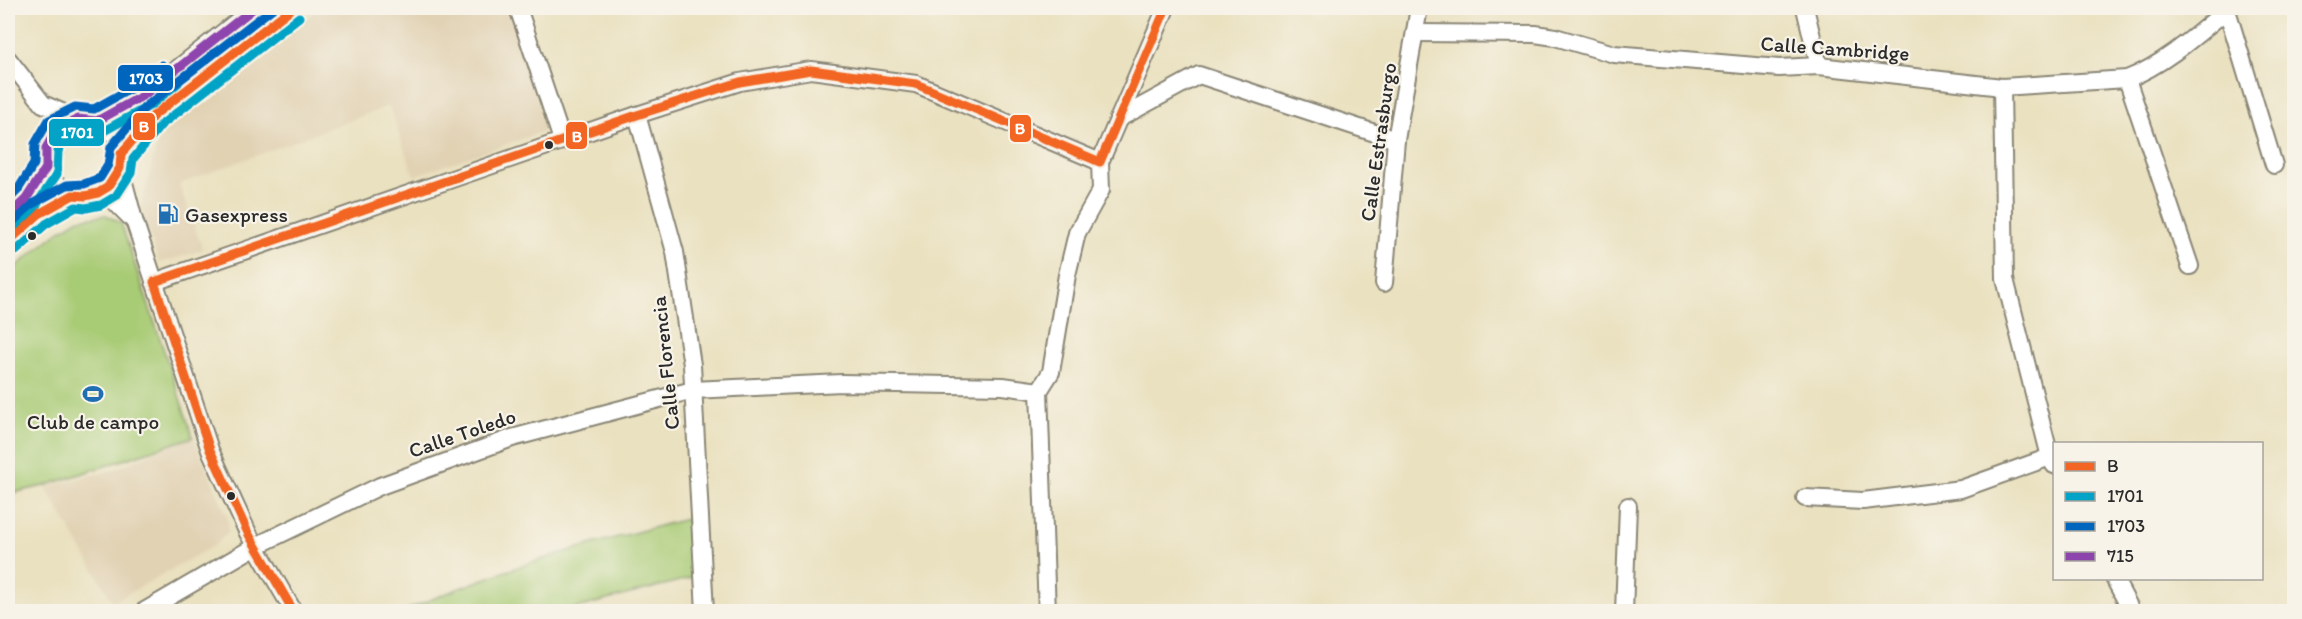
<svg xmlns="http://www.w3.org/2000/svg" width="2302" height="619" font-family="Itim,sans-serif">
  <rect width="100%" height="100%" fill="#f7f3e8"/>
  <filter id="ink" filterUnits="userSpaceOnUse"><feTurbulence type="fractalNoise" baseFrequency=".0167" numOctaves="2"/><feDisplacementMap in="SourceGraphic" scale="12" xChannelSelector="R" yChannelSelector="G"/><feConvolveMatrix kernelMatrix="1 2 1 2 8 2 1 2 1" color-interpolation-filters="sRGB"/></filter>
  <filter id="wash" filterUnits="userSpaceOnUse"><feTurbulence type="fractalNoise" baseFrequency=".008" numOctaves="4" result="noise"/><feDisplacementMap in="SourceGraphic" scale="24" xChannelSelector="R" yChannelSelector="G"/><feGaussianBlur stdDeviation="1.35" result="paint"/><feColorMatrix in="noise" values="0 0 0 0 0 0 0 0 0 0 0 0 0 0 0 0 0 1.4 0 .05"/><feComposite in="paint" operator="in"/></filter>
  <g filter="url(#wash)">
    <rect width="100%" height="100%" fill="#eae1c0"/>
    <g fill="#e1d2b4">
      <path d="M320,8H510L551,129L414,176L389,106L179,184L203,250L159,263L141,207L158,140L169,127L208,95Z"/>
      <path d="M193,437L228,518V532L215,545L113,602L45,487L113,470Z"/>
    </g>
    <g fill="#a8cb74" stroke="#6a7b50" stroke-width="1.5">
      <path d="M106,215L121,223L193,437L44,486L8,494V273L61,230L79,219Z"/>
      <path d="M687,519L691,578L565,611H405C495,570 592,543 687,519Z"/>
    </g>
  </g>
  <g filter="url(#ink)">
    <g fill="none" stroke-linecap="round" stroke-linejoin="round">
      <g stroke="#8a8676" stroke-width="20">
        <g id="minor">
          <path d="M518,8L562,140"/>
          <path d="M1805,8L1819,66"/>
          <path d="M2227,10L2274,165"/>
          <path d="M1416,33L1535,34L1555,37L1614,54L1779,68L1819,66L2002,87L2127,79C2165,64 2198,34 2229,8"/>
          <path d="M8,59L43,104L78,119"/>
          <path d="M2127,79L2190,266"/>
          <path d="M2002,87L2005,279L2050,457L2054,465"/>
          <path d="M637,115L675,252L692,365L705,612"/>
          <circle cx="83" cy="157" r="38"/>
          <path d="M1118,119L1199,75L1396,140"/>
          <path d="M97,121L144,95L254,8"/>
          <path d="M121,154L153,116L292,8"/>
          <path d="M120,168L134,220L210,450L248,533L294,612"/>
          <path d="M98,193L116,203L133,220"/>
          <path d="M8,216L26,199L46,168"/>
          <path d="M8,242L39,214L73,195"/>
          <path d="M154,282L637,115L740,82L811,70L916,84L1100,162"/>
          <path d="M1384,283L1396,140L1419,8"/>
          <path d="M1805,498L1863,501L1961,489L2050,457"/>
          <path d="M2114,578L2132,612"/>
          <path d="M143,612L256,546L380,486L512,438L693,390L842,383L1003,386L1039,391"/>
          <path d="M1047,612L1039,391L1051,372L1067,275L1077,233L1101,190L1100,162L1166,8"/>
          <path d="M1624,612L1628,506"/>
        </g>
      </g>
      <use href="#minor" stroke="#fff" stroke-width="16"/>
      <g stroke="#f7f3e8" stroke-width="14">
        <g id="bus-1">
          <path d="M8,242L39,214L73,195L85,196L98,193L108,187L120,168L121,154L153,116L292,8"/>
          <path d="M294,612L248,533L210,450L154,282L637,115L740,82L811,70L916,84L1100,162L1166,8"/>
        </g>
      </g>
      <g stroke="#f7f3e8" stroke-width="14">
        <g id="bus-2">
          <path d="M16,225L35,207L57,174L58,151L66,138L79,131L102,132L151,105L178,83"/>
          <path d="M16,251L46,224L76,207L86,208L101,205L116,196L131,173L133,159L161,125L299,17"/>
        </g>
      </g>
      <g stroke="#f7f3e8" stroke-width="14">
        <g id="bus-3">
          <path d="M8,200L17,191L34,164L35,144L49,120L75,107L94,109L137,85L162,65"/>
          <path d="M8,226L32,204L67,185L84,184L100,178L108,165L111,147L145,107L273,8"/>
        </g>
      </g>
      <g stroke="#f7f3e8" stroke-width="14">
        <path id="bus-4" d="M8,216L26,199L46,168V148L57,129L78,119L97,121L144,95L254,8"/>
      </g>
      <use href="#bus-1" stroke="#f26522" stroke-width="9"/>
      <use href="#bus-2" stroke="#02a3c6" stroke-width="9"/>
      <use href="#bus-3" stroke="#0065bd" stroke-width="9"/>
      <use href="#bus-4" stroke="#8e44ad" stroke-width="9"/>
    </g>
  </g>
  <defs>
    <g id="fuel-bare" transform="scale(1.62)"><path d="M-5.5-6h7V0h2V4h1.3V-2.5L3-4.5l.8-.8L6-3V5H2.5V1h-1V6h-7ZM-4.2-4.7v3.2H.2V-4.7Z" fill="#1f6fb2" stroke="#f7f3e8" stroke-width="2.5" paint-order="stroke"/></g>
    <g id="stadium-bare" transform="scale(1.62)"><path d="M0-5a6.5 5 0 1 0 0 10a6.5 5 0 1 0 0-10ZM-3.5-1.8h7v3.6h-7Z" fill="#1f6fb2" stroke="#f7f3e8" stroke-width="2.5" paint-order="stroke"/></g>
  </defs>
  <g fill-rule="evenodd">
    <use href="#fuel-bare" x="168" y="214"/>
    <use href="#stadium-bare" x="93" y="394"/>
  </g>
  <g fill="#2b2b2b" stroke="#f7f3e8" stroke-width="2">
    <circle cx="549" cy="145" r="5"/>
    <circle cx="32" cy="236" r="5"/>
    <circle cx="231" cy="496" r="5"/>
  </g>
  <g text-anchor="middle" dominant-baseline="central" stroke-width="4.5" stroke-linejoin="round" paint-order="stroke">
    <g font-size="21" fill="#2b2b2b" stroke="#f7f3e8">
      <text transform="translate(1835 48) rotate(4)">Calle Cambridge</text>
      <text transform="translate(1378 142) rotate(-82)">Calle Estrasburgo</text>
      <text transform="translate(665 363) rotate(-96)">Calle Florencia</text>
      <text transform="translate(462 433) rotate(-19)">Calle Toledo</text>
    </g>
    <g font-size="21" fill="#2b2b2b" stroke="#f7f3e8" text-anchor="start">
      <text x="185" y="214">Gasexpress</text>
      <text x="93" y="421" text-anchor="middle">Club de campo</text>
    </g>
  </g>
  <g stroke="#f7f3e8" stroke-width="2">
    <rect x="117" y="64" width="57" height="28" rx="6" fill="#0065bd"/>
    <rect x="132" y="112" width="24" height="29" rx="6" fill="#f26522"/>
    <rect x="1009" y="114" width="23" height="29" rx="6" fill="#f26522"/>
    <rect x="48" y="118" width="57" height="29" rx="6" fill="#02a3c6"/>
    <rect x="565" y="121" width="23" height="29" rx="6" fill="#f26522"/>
  </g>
  <g font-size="16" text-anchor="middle" font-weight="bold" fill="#fff">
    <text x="146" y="84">1703</text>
    <text x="144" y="132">B</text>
    <text x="1020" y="134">B</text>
    <text x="77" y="138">1701</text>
    <text x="577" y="142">B</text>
  </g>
  <rect width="2302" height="619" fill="none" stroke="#f7f3e8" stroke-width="30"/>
  <rect x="2053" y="442" width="210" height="138" fill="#f7f3e8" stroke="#a5a39c" stroke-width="1.5"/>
  <rect x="2065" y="462" width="30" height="9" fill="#f26522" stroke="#a5a39c" stroke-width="1.5"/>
  <text x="2107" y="472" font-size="18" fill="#2b2b2b">B</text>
  <rect x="2065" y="492" width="30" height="9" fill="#02a3c6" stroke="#a5a39c" stroke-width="1.5"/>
  <text x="2107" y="502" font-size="18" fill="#2b2b2b">1701</text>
  <rect x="2065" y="522" width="30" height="9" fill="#0065bd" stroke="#a5a39c" stroke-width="1.5"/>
  <text x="2107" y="532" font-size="18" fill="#2b2b2b">1703</text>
  <rect x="2065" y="552" width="30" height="9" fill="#8e44ad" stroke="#a5a39c" stroke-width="1.5"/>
  <text x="2107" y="562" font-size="18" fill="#2b2b2b">715</text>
</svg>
